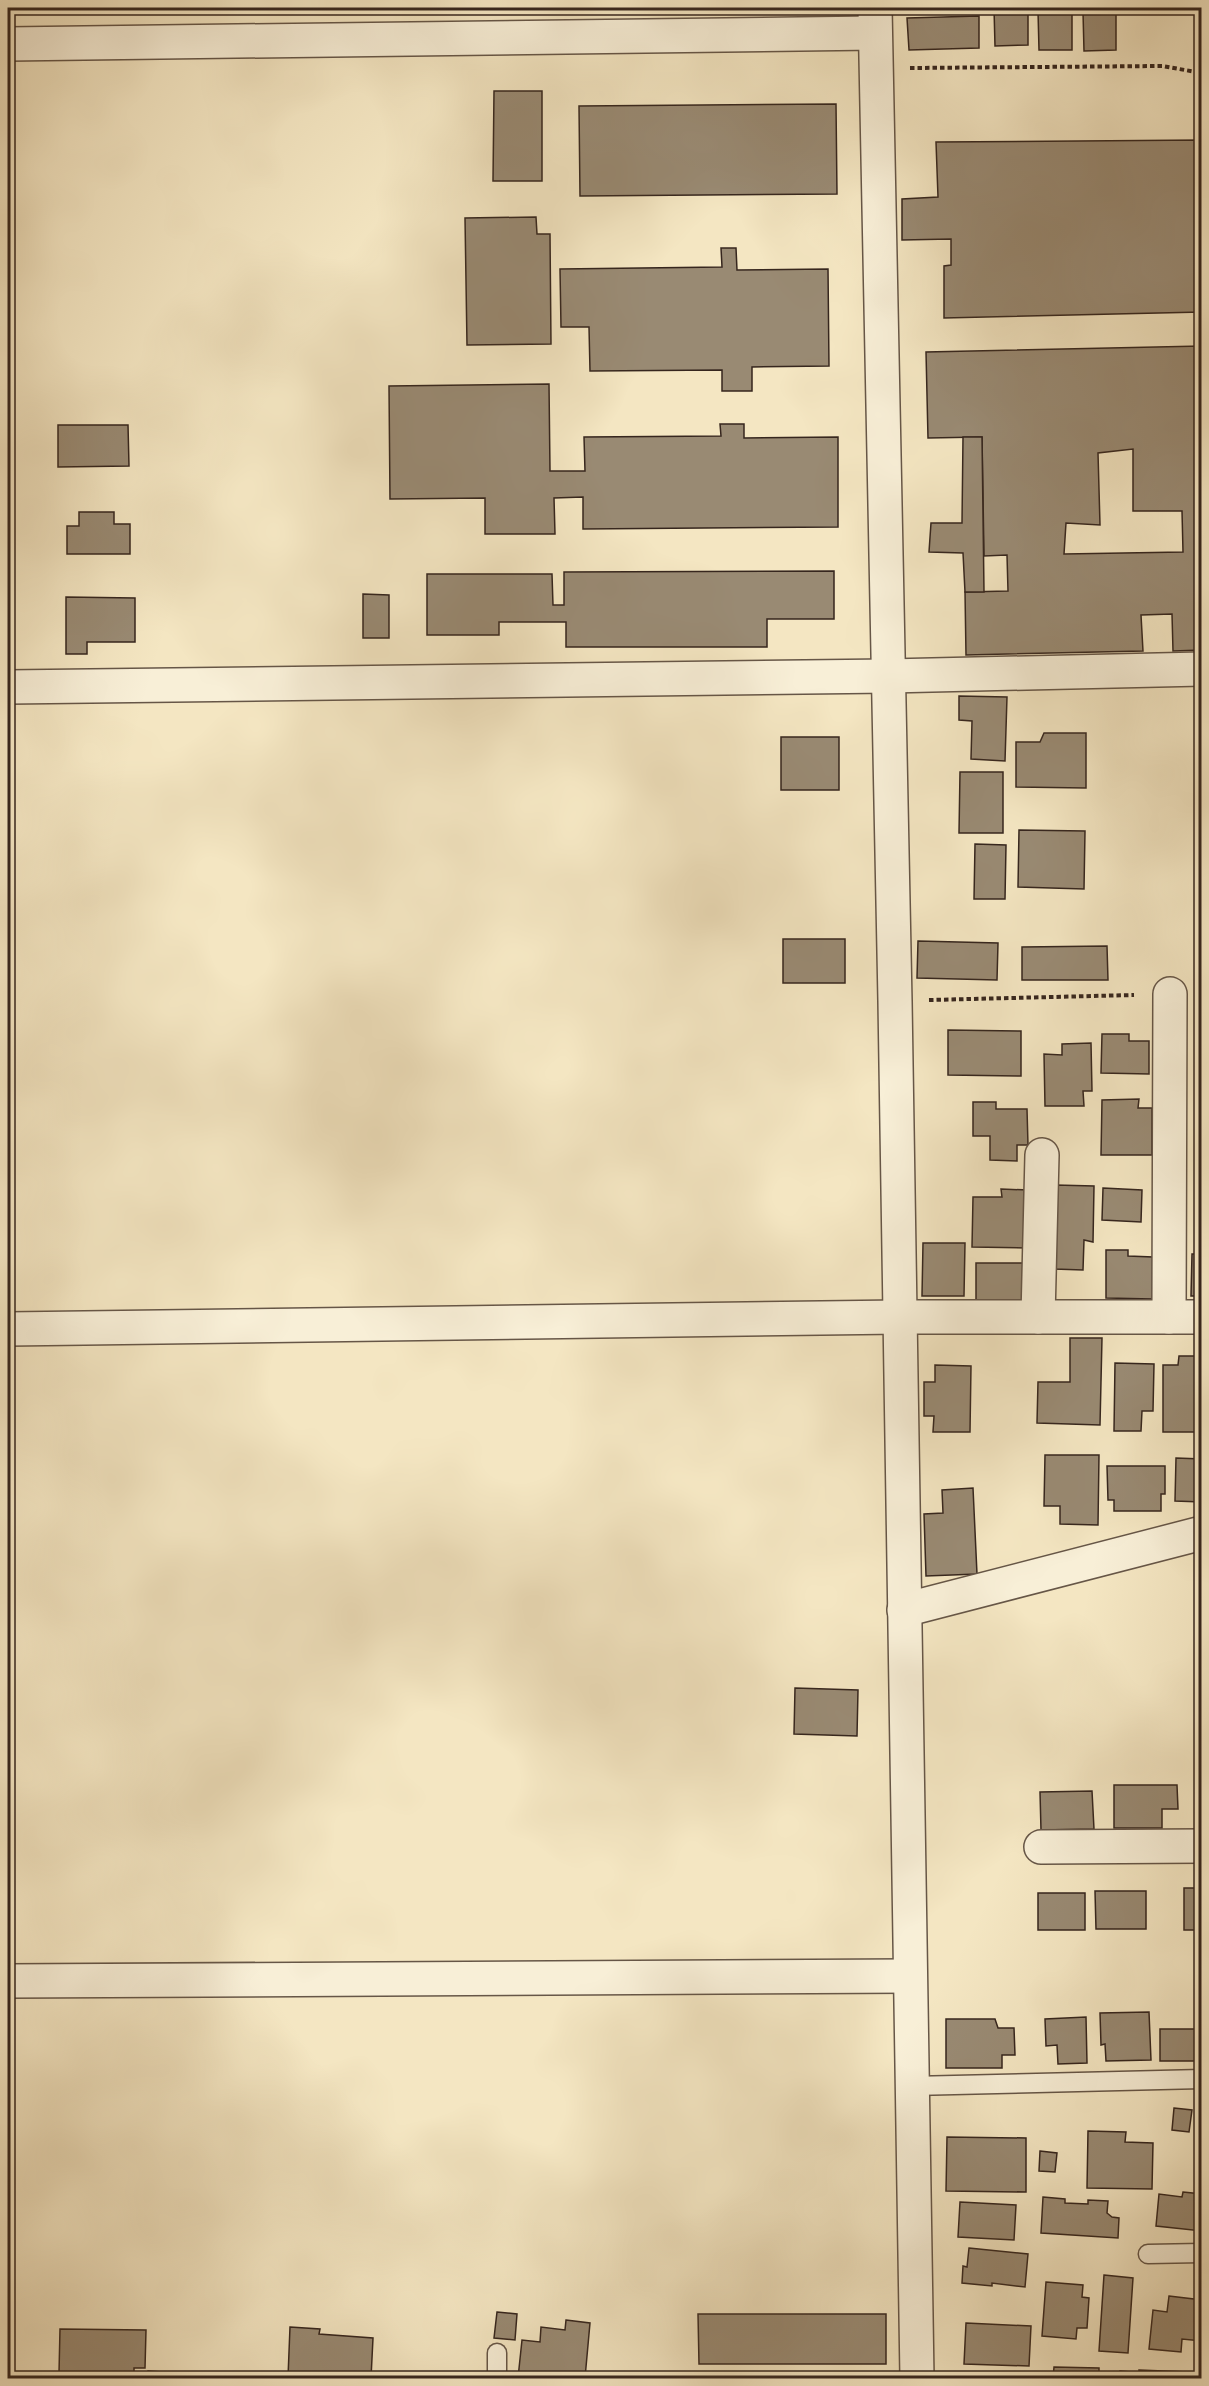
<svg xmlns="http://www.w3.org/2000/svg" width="1209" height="2386" font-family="'IM FELL Great Primer',serif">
  <rect width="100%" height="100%" fill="#f4e6c2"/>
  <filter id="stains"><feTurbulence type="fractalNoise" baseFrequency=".00333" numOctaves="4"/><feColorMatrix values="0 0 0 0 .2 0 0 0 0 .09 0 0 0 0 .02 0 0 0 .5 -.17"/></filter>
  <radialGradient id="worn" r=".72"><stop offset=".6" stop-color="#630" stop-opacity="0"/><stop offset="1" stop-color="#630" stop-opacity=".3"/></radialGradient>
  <g fill="#998a73" stroke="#36261e" stroke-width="1.5" fill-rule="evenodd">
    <path d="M994,8H1028V45L995,46Z"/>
    <path d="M1038,11H1072V50H1039Z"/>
    <path d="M1116,11V50L1084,51L1083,12Z"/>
    <path d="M979,16V48L909,50L907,18Z"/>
    <path d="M494,91H542V181H493Z"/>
    <path d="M836,104L837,194L580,196L579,106Z"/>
    <path d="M1202,140V312L944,318V266L951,265V239L902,240V199L938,197L936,142Z"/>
    <path d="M536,217L537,234H550L551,344L467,345L465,218Z"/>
    <path d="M721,248H736L737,270L828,269L829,366L752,367V391H722V370L590,371L589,327H561L560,269L722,267Z"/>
    <path d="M1202,346V650L1173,651L1172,614L1141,615L1143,651L966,655L965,592L1008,591L1007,555L984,556L982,437L928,438L926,352ZM1133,449V511H1182L1183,552L1064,554L1066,523L1100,525L1098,453Z"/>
    <path d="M549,384L550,471H585L584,437L721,436L720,424H744V438L838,437V527L583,529V497L554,498L555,534H485V498L390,499L389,386Z"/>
    <path d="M58,425H128L129,466L58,467Z"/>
    <path d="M963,437H982L984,592H965L963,553L929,552L931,523H962Z"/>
    <path d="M79,512H114V524H130V554H67V526H79Z"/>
    <path d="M834,571V619H767V647H566V622H499V635H427V574H552L553,605H564V572Z"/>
    <path d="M363,594L389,595V638H363Z"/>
    <path d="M66,597L135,598V642H87V654H66Z"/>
    <path d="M959,696L1007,697L1005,761L971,759L972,721L959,720Z"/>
    <path d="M1044,733H1086V788L1016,787V742H1040Z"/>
    <rect x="781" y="737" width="58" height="53"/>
    <path d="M960,772H1003V833H959Z"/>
    <path d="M1019,830L1085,831L1084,889L1018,887Z"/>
    <path d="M975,844L1006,845L1005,899H974Z"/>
    <rect x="783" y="939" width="62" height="44"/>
    <path d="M918,941L998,943L997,980L917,978Z"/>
    <path d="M1107,946L1108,980H1022V947Z"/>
    <path d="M948,1030L1021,1031V1076L948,1075Z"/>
    <path d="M1102,1034H1129V1041H1149V1074L1101,1073Z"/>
    <path d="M1091,1043L1092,1091H1083L1084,1106H1045L1044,1054L1062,1055V1044Z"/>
    <path d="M1139,1099L1138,1108H1152V1155H1101L1102,1100Z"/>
    <path d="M973,1102H996V1109H1027L1028,1145H1017V1161L990,1160V1136H973Z"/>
    <path d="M1055,1185L1094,1186L1093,1242L1084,1240L1083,1270L1054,1269Z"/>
    <path d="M1103,1188L1142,1190L1141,1222L1102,1220Z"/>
    <path d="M1001,1189L1028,1190L1027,1248L972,1247L973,1197H1002Z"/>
    <path d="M923,1243H965L964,1296H922Z"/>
    <path d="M1106,1250H1128V1256L1153,1257V1299L1106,1298Z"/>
    <path d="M1192,1254H1202V1296H1191Z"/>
    <path d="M976,1263H1027V1301L976,1300Z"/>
    <path d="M1070,1338H1102L1100,1425L1037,1423L1038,1382H1070Z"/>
    <path d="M1179,1356H1202V1432H1163V1365H1178Z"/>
    <path d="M1115,1363L1154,1364L1153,1411H1142L1141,1431H1114Z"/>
    <path d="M935,1365L971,1366L970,1432H933L934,1416H924V1382H935Z"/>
    <path d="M1045,1455H1099L1098,1525L1060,1524V1506H1044Z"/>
    <path d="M1176,1458L1202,1459V1502L1175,1501Z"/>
    <path d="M1107,1466H1165V1494H1161V1511H1114V1500H1108Z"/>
    <path d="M973,1488L977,1574L926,1576L924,1514L943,1513L942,1490Z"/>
    <path d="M795,1688L858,1690L857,1736L794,1734Z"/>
    <path d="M1114,1785H1177L1178,1809H1162V1828H1114Z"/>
    <path d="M1196,1785H1202V1823H1197Z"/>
    <path d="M1092,1791L1094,1829L1041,1830L1040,1792Z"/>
    <rect x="1184" y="1888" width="18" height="42"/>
    <path d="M1095,1891H1146V1929H1096Z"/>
    <rect x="1038" y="1893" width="47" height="37"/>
    <path d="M1149,2012L1151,2060L1106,2061L1105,2044L1101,2045L1100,2013Z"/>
    <path d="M1086,2017L1087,2063L1058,2064L1057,2045L1046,2046L1045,2019Z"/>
    <path d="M946,2019H995L998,2028H1014L1015,2055H1002V2068H946Z"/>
    <path d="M1160,2029H1202V2052H1196V2061H1160Z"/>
    <path d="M1174,2108L1192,2110L1189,2132L1172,2130Z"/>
    <path d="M1088,2131L1126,2132L1125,2142L1153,2143L1152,2189L1087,2188Z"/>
    <path d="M947,2137L1026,2138V2192L946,2191Z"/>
    <path d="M1040,2151L1057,2153L1055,2172L1039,2171Z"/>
    <path d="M1183,2192L1202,2194V2231L1156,2226L1159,2194L1182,2197Z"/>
    <path d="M1043,2197L1065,2199V2203L1088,2204V2200L1108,2201L1107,2213L1112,2217L1119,2218L1118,2238L1041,2233Z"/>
    <path d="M960,2202L1016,2205L1014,2240L958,2237Z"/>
    <path d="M969,2248L1028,2254L1025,2287L992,2283V2286L962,2283L963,2266L967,2267Z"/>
    <path d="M1104,2275L1133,2278L1128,2353L1099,2351Z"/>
    <path d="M1046,2282L1083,2285L1082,2297L1089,2298L1087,2328H1077L1076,2339L1042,2336Z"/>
    <path d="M1169,2296L1202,2300V2341L1182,2339L1181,2352L1149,2349L1153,2310L1167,2312Z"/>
    <path d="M497,2312L517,2314L515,2340L494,2338Z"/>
    <path d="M698,2314H886V2364H699Z"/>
    <path d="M566,2320L590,2323L585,2378H518L522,2340L540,2342L541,2327L565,2330Z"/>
    <path d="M966,2323L1031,2326L1029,2366L964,2364Z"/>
    <path d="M290,2327L320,2329L319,2334L373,2338L371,2378L288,2377Z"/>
    <path d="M60,2329L146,2330L145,2368H134V2378H95V2373H59Z"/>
    <path d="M1054,2367L1099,2368V2378H1053Z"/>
    <path d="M1139,2370L1188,2372L1187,2378H1139Z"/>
    <path d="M148,2371L162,2372V2378H147Z"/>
    <path d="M1120,2371L1131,2372V2378H1119Z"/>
    <rect x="973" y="2376" width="51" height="2"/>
  </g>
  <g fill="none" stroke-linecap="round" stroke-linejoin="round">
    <g stroke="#665647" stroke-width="21">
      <g id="service">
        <path d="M912,2086L1202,2079"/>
        <path d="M1148,2254L1202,2253"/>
        <path d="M497,2353V2378"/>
      </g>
    </g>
    <g stroke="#665647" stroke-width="36">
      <g id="minor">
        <path d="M875,8L895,1001L917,2378"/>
        <path d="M8,44L875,33"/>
        <path d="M8,687L889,676L1202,669"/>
        <path d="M1038,1317L1042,1155"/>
        <path d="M1169,1317L1170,994"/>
        <path d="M8,1329L900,1317H1202"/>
        <path d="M904,1610L1202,1533"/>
        <path d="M1041,1847L1202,1846"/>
      </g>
    </g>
    <g stroke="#665647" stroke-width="36">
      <path id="tertiary" d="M8,1981L910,1976"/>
    </g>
    <g stroke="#36261e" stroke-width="4" stroke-dasharray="4.5 3" stroke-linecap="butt">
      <path d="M910,68L1162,66L1202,73"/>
      <path d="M929,1000L1134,995"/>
    </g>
    <use href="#service" stroke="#f8efd7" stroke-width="18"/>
    <use href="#minor" stroke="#f8efd7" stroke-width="33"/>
    <use href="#tertiary" stroke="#f8efd7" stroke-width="33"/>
  </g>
  <rect width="1209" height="2386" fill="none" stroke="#f4e6c2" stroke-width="30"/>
  <rect x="9" y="9" width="1191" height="2368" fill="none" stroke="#36261e" stroke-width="3"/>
  <rect x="15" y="15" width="1179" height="2356" fill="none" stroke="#36261e" stroke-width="1.5"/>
  <rect width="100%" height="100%" filter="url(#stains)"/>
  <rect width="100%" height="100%" fill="url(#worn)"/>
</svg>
